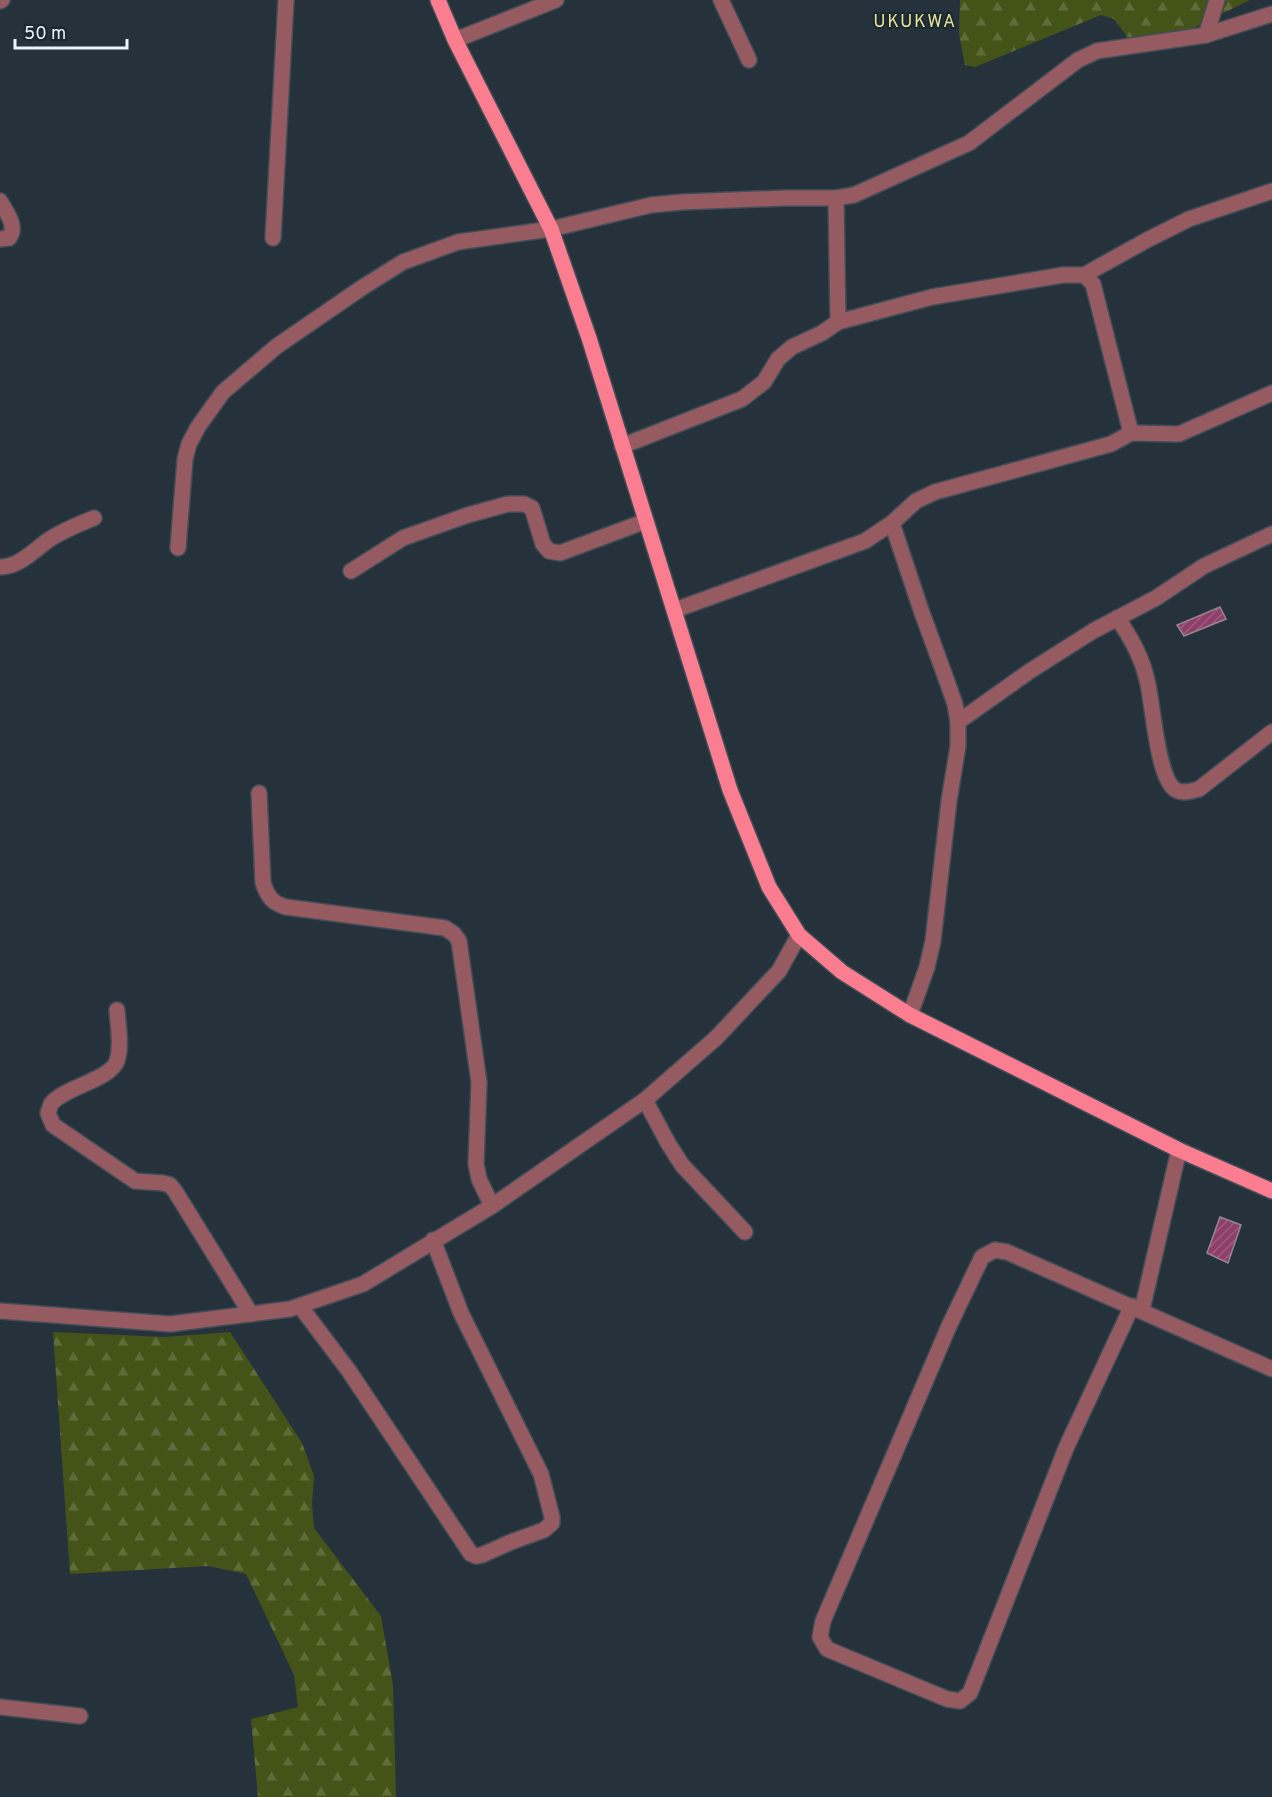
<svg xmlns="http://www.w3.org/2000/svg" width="1272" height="1797" font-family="Overpass,sans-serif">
  <defs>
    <pattern id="forest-firs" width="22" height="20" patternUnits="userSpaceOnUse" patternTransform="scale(1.5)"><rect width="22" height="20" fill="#445318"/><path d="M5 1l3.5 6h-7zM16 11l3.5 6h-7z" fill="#5f6c3a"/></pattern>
    <pattern id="building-hatch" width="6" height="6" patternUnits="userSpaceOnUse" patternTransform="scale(1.5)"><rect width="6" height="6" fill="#8e3f69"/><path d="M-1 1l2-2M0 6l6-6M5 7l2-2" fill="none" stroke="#9e5b7f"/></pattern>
  </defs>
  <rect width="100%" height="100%" fill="#25323c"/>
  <g fill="url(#forest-firs)">
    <path d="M960,0H1250L1179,35L1137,50L1114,19L1101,15L975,67L965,65L959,34Z"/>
    <path d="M53,1332L165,1337L230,1332L302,1443L314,1476L312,1504L314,1528L381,1616L393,1685L396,1797H258L251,1719L298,1707L294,1675L246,1574L208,1566L70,1574Z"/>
  </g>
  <g fill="url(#building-hatch)" stroke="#98858e" stroke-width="1.5">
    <path d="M1220,607L1226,619L1184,636L1177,625Z"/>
    <path d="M1220,1217L1241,1225L1228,1263L1207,1253Z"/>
  </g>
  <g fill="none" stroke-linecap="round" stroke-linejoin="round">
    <g stroke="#414d57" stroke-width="18">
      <g id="minor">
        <path d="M721,0L749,60"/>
        <path d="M0,1L2,0"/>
        <path d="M1206,35L1217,0"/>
        <path d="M455,40L556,0"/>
        <path d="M0,201C6,212 18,226 9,238L0,239"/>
        <path d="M273,238L286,0"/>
        <path d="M1084,275L1147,240L1189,219L1272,191"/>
        <path d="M838,322L932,297L1063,275H1084L1093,284L1131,433"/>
        <path d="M622,446L742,399L764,382L778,359L792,347L822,333L838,322L836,198"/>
        <path d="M892,523L921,610L944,673L955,704L958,722V746L949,801L933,941L927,967L910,1015"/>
        <path d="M178,548L185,459L189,444L198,427L223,392L277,346L363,287L403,262L458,242L551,229L651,205L682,202L785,198H836L854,195L969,143L1078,60L1097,51L1206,35L1272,14"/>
        <path d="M0,567C20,567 35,549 50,539C64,530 79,524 94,518"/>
        <path d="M351,571L403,538L468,515L508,504H524L532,508L543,544L549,551L560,553L646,521"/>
        <path d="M675,610L865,541L892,523L916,501L935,492L1111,444L1131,433L1179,434L1272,393"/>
        <path d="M1117,618C1131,637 1142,658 1147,680C1153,702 1157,780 1176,790C1183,794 1192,791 1199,789L1272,732"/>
        <path d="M958,722L1030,671L1093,631L1156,598L1204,566L1272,534"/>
        <path d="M259,793L263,883C268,897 272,903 286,907L445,928L454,934L459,941L479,1082L476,1164L479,1179L492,1206"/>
        <path d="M117,1010C118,1026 122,1046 117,1061C110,1080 64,1087 51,1104C50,1107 49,1110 48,1113L53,1125L135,1181L163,1183L170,1185L175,1191L251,1314"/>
        <path d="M645,1100L668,1143L682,1165L745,1232"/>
        <path d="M300,1306L349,1371L471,1554L476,1556L482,1555L511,1542L544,1530L552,1523V1517L541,1474L461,1313L433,1240"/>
        <path d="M1132,1306L1066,1448L970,1693L960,1701L947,1699L827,1649L820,1637L823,1621L949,1326L982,1257L995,1250L1007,1252L1272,1369"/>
        <path d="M1142,1310L1179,1150"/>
        <path d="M0,1311L170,1324L290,1309L363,1284L492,1206L645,1100L716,1038L779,971L799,935"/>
        <path d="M0,1707L80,1716"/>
      </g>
    </g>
    <g stroke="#414d57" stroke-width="18">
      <path id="major" d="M438,0L455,40L551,229L589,338L730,790L769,887L799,935L842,972L910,1015L1179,1150L1272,1191"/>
    </g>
    <use href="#minor" stroke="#965a61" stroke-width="15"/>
    <use href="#major" stroke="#fa7e90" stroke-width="15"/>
  </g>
  <g text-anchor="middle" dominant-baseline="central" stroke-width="4.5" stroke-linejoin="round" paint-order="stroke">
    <g font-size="18" letter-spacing="1.5" fill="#e6e293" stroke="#1b2832">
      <text x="915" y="22">UKUKWA</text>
    </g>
  </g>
  <path d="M15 39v9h112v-9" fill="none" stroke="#ebf3fa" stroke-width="3"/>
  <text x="24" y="39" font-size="18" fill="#ebf3fa" stroke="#1b2832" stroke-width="4.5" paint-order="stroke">50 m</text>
</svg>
